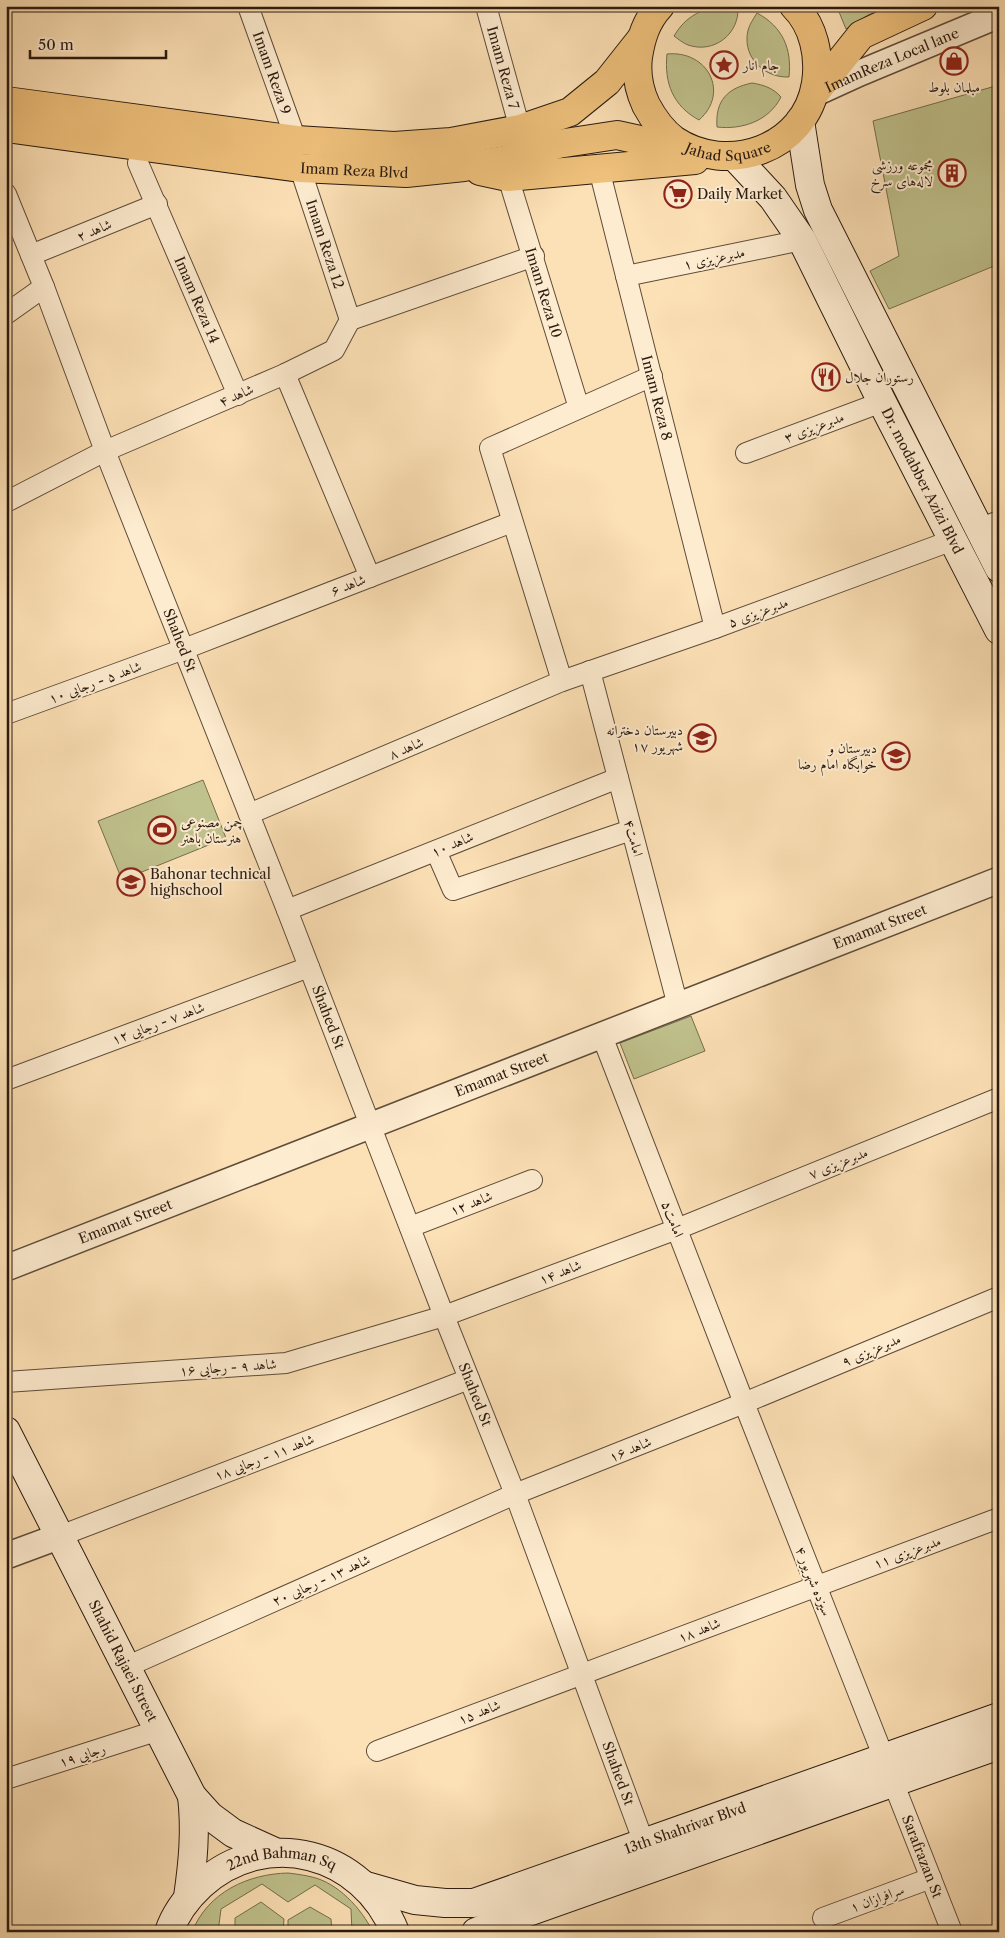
<svg xmlns="http://www.w3.org/2000/svg" width="1005" height="1938" font-family="'Libre Caslon Text',Amiri,serif">
  <rect width="100%" height="100%" fill="#fde1b6"/>
  <filter id="stains"><feTurbulence type="fractalNoise" baseFrequency=".004" numOctaves="4"/><feColorMatrix values="0 0 0 0 .2 0 0 0 0 .09 0 0 0 0 .02 0 0 0 .5 -.17"/></filter>
  <radialGradient id="worn" r=".72"><stop offset=".6" stop-color="#630" stop-opacity="0"/><stop offset="1" stop-color="#630" stop-opacity=".3"/></radialGradient>
  <g fill="#c0c28d" stroke="#756e4e">
    <path d="M715,6H738C740,34 714,54 688,45C683,43 678,39 674,36C684,19 696,12 715,6Z"/>
    <path d="M891,6L868,15L846,29L837,7Z"/>
    <path d="M757,13C783,27 792,49 789,77C767,78 746,61 747,38C747,28 752,21 757,13Z"/>
    <path d="M667,54C708,50 730,93 699,120C673,106 664,83 667,54Z"/>
    <path d="M752,83C764,85 773,88 781,97C769,121 742,130 717,127C715,100 728,88 752,83Z"/>
    <path d="M999,85V264L889,309L870,271L899,256L873,121Z"/>
    <path d="M203,780L226,838L122,880L98,821Z"/>
    <path d="M691,1016L705,1051L634,1079L620,1043Z"/>
    <path d="M288,1873C296,1874 304,1875 312,1877C338,1883 361,1908 373,1932H352L351,1909L315,1885L288,1902L262,1884L221,1909L218,1932H192C208,1892 248,1874 288,1873Z"/>
    <path d="M261,1902L284,1919L283,1932H235V1918Z"/>
    <path d="M310,1907L331,1919L332,1932H288V1920Z"/>
  </g>
  <g fill="none" stroke-linecap="round" stroke-linejoin="round">
    <g stroke="#5f4c39" stroke-width="22">
      <g id="minor">
        <path id="s1" d="M248,6L296,140"/>
        <path id="s2" d="M486,6L520,129"/>
        <path id="s3" d="M138,163L238,395"/>
        <path id="s4" d="M300,168L350,320"/>
        <path id="s5" d="M599,169L715,628"/>
        <path id="s6" d="M508,177L579,408"/>
        <path id="s7" d="M6,194L44,287L105,451L287,910L444,1316L515,1494L644,1843"/>
        <path d="M31,255L157,204"/>
        <path d="M626,276L802,240"/>
        <path d="M6,314L44,287"/>
        <path d="M350,320L534,256"/>
        <path d="M285,374L370,577"/>
        <path d="M746,453L882,402"/>
        <path d="M6,502L105,451L285,374L334,350L350,320"/>
        <path d="M979,529L999,521"/>
        <path d="M590,671L678,1006"/>
        <path d="M562,681L490,448L652,376"/>
        <path d="M6,714L184,649L512,522"/>
        <path d="M249,814L562,681L715,628L953,540"/>
        <path d="M436,851L453,890L631,830"/>
        <path d="M287,910L618,778"/>
        <path d="M602,1036L744,1403L884,1758"/>
        <path d="M6,1080L309,967"/>
        <path d="M410,1227L532,1180"/>
        <path d="M6,1382L286,1363L444,1316L677,1229L999,1098"/>
        <path d="M60,1536L469,1379"/>
        <path d="M126,1667L515,1494L744,1403L999,1297"/>
        <path d="M377,1751L999,1518"/>
        <path d="M6,1779L159,1730"/>
        <path id="s8" d="M893,1782L952,1932"/>
        <path d="M823,1918L931,1878"/>
      </g>
    </g>
    <g stroke="#5f4c39" stroke-width="28">
      <g id="tertiary">
        <path id="s9" d="M814,94L860,73L999,15"/>
        <path id="s10" d="M6,1268L999,880"/>
        <path d="M6,1556L60,1536"/>
      </g>
    </g>
    <g stroke="#2a1a0f" stroke-width="30">
      <g id="secondary">
        <path d="M800,121L810,185L818,210L999,568"/>
        <path id="s11" d="M735,157L773,198L802,240L882,402L999,630"/>
        <path id="s12" d="M6,1431L192,1796L210,1816L233,1833L277,1853"/>
        <path id="s13" d="M366,1886L415,1900L445,1903H474L999,1717"/>
        <path d="M188,1897C193,1862 196,1831 192,1796"/>
        <path id="s14" d="M169,1932C175,1914 187,1898 201,1885C266,1826 363,1852 395,1932"/>
        <path d="M476,1932L508,1919L999,1745"/>
      </g>
    </g>
    <g stroke="#2a1a0f" stroke-width="30">
      <g id="primary">
        <path id="s15" d="M660,6C646,21 641,38 638,57C636,73 639,90 646,105C653,118 662,131 674,140C727,176 806,149 816,83C820,56 814,26 794,6"/>
        <path d="M814,94L861,35L923,6"/>
        <path d="M6,101L296,140L394,146L451,142L520,129L570,112L607,82L641,39"/>
        <path id="s16" d="M6,128L300,168L406,173L464,167L506,160L558,144L617,135L699,153"/>
        <path d="M480,171L508,177L695,160"/>
      </g>
    </g>
    <use href="#minor" stroke="#feecd0" stroke-width="20"/>
    <use href="#tertiary" stroke="#feecd0" stroke-width="25"/>
    <use href="#secondary" stroke="#feecd0" stroke-width="28"/>
    <use href="#primary" stroke="#eec07b" stroke-width="28"/>
  </g>
  <defs>
    <g id="shop-ring" transform="scale(1.4375)"><circle r="9.5" fill="#feecd0" stroke="#8f2418" stroke-width="1.5"/><path d="M-5-2.5h2.3a2.7 3.5 0 0 1 5.4 0H5L5.5 6h-11ZM-1.5-2.5h3a1.5 2.3 0 0 0-3 0Z" fill="#8f2418"/></g>
    <g id="sight-ring" transform="scale(1.4375)"><circle r="9.5" fill="#feecd0" stroke="#8f2418" stroke-width="1.5"/><path d="M0-6L1.8-2.2L6-1.7L2.9 1.2L3.7 5.4L0 3.3L-3.7 5.4L-2.9 1.2L-6-1.7L-1.8-2.2Z" fill="#8f2418"/></g>
    <g id="building-ring" transform="scale(1.4375)"><circle r="9.5" fill="#feecd0" stroke="#8f2418" stroke-width="1.5"/><path d="M-4-6H4V6H1V3H-1V6H-4ZM-2.5-4.3h1.7v1.8h-1.7ZM.8-4.3h1.7v1.8H.8ZM-2.5-1h1.7V.8h-1.7ZM.8-1h1.7V.8H.8Z" fill="#8f2418"/></g>
    <g id="supermarket-ring" transform="scale(1.4375)"><circle r="9.5" fill="#feecd0" stroke="#8f2418" stroke-width="1.5"/><path d="M-6-5.5h2.5l.6 2H6L4.5 2H-2.5L-4.4-4H-6ZM-1.5 3.2a1.3 1.3 0 1 0 .1 0ZM3 3.2a1.3 1.3 0 1 0 .1 0Z" fill="#8f2418"/></g>
    <g id="restaurant-ring" transform="scale(1.4375)"><circle r="9.5" fill="#feecd0" stroke="#8f2418" stroke-width="1.5"/><path d="M-5-6h1v4h1v-4h1v4h1v-4h1v5L-1.5 .5V6h-2V.5L-5-1ZM5-6V6H3V1.5H1.5Q1.5-4 5-6Z" fill="#8f2418"/></g>
    <g id="school-ring" transform="scale(1.4375)"><circle r="9.5" fill="#feecd0" stroke="#8f2418" stroke-width="1.5"/><path d="M0-5L7-2L0 1L-7-2ZM-4 1L0 2.5L4 1V4Q0 6-4 4Z" fill="#8f2418"/></g>
    <g id="stadium-ring" transform="scale(1.4375)"><circle r="9.5" fill="#feecd0" stroke="#8f2418" stroke-width="1.5"/><path d="M0-5a6.5 5 0 1 0 0 10a6.5 5 0 1 0 0-10ZM-3.5-1.8h7v3.6h-7Z" fill="#8f2418"/></g>
  </defs>
  <g fill-rule="evenodd">
    <use href="#shop-ring" x="954" y="61"/>
    <use href="#sight-ring" x="724" y="65"/>
    <use href="#building-ring" x="952" y="173"/>
    <use href="#supermarket-ring" x="678" y="194"/>
    <use href="#restaurant-ring" x="826" y="377"/>
    <use href="#school-ring" x="702" y="738"/>
    <use href="#school-ring" x="896" y="756"/>
    <use href="#stadium-ring" x="162" y="830"/>
    <use href="#school-ring" x="131" y="882"/>
  </g>
  <g text-anchor="middle" dominant-baseline="central" stroke-width="4" stroke-linejoin="round" paint-order="stroke">
    <g font-size="14" fill="#2a1a0f" stroke="#feecd0">
      <text stroke="none"><textPath href="#s9" startOffset="85">ImamReza Local lane</textPath></text>
      <text stroke="none"><textPath href="#s2" startOffset="64">Imam Reza 7</textPath></text>
      <text stroke="none"><textPath href="#s1" startOffset="71">Imam Reza 9</textPath></text>
      <text stroke="none"><textPath href="#s15" startOffset="208">Jahad Square</textPath></text>
      <text stroke="none"><textPath href="#s16" startOffset="351">Imam Reza Blvd</textPath></text>
      <text transform="translate(94 230) rotate(-22)">شاهد ۲</text>
      <text stroke="none"><textPath href="#s4" startOffset="80">Imam Reza 12</textPath></text>
      <text transform="translate(714 258) rotate(-12)">مدبرعزیزی ۱</text>
      <text stroke="none"><textPath href="#s6" startOffset="121">Imam Reza 10</textPath></text>
      <text stroke="none"><textPath href="#s3" startOffset="149">Imam Reza 14</textPath></text>
      <text transform="translate(236 395) rotate(-23)">شاهد ۴</text>
      <text stroke="none"><textPath href="#s5" startOffset="236">Imam Reza 8</textPath></text>
      <text transform="translate(814 427) rotate(-21)">مدبرعزیزی ۳</text>
      <text stroke="none"><textPath href="#s11" startOffset="376">Dr. modabber Azizi Blvd</textPath></text>
      <text transform="translate(348 585) rotate(-21)">شاهد ۶</text>
      <text transform="translate(758 612) rotate(-20)">مدبرعزیزی ۵</text>
      <text stroke="none"><textPath href="#s7" startOffset="479">Shahed St</textPath></text>
      <text transform="translate(95 682) rotate(-20)">شاهد ۵ - رجایی ۱۰</text>
      <text transform="translate(406 748) rotate(-23)">شاهد ۸</text>
      <text transform="translate(634 838) rotate(75)">امامت۴</text>
      <text transform="translate(452 844) rotate(-22)">شاهد ۱۰</text>
      <text stroke="none"><textPath href="#s10" startOffset="938">Emamat Street</textPath></text>
      <text stroke="none"><textPath href="#s7" startOffset="884">Shahed St</textPath></text>
      <text transform="translate(158 1023) rotate(-20)">شاهد ۷ - رجایی ۱۲</text>
      <text stroke="none"><textPath href="#s10" startOffset="532">Emamat Street</textPath></text>
      <text transform="translate(838 1163) rotate(-22)">مدبرعزیزی ۷</text>
      <text transform="translate(471 1203) rotate(-21)">شاهد ۱۲</text>
      <text transform="translate(673 1219) rotate(69)">امامت۵</text>
      <text stroke="none"><textPath href="#s10" startOffset="128">Emamat Street</textPath></text>
      <text transform="translate(560 1272) rotate(-21)">شاهد ۱۴</text>
      <text transform="translate(871 1350) rotate(-23)">مدبرعزیزی ۹</text>
      <text transform="translate(228 1367) rotate(-4)">شاهد ۹ - رجایی ۱۶</text>
      <text stroke="none"><textPath href="#s7" startOffset="1289">Shahed St</textPath></text>
      <text transform="translate(630 1449) rotate(-22)">شاهد ۱۶</text>
      <text transform="translate(264 1457) rotate(-21)">شاهد ۱۱ - رجایی ۱۸</text>
      <text transform="translate(907 1552) rotate(-20)">مدبرعزیزی ۱۱</text>
      <text transform="translate(321 1580) rotate(-24)">شاهد ۱۳ - رجایی ۲۰</text>
      <text transform="translate(814 1581) rotate(68)">سیزده شهریور ۴</text>
      <text transform="translate(699 1630) rotate(-21)">شاهد ۱۸</text>
      <text stroke="none"><textPath href="#s12" startOffset="258">Shahid Rajaei Street</textPath></text>
      <text transform="translate(479 1712) rotate(-21)">شاهد ۱۵</text>
      <text transform="translate(82 1755) rotate(-18)">رجایی ۱۹</text>
      <text stroke="none"><textPath href="#s7" startOffset="1694">Shahed St</textPath></text>
      <text stroke="none"><textPath href="#s13" startOffset="334">13th Shahrivar Blvd</textPath></text>
      <text stroke="none"><textPath href="#s8" startOffset="80">Sarafrazan St</textPath></text>
      <text stroke="none"><textPath href="#s14" startOffset="146">22nd Bahman Sq</textPath></text>
      <text transform="translate(877 1898) rotate(-20)">سرافرازان ۱</text>
    </g>
    <g font-size="14" fill="#2a1a0f" stroke="#feecd0" text-anchor="start">
      <text x="743" y="65">جام انار</text>
      <text x="954" y="87" text-anchor="middle">مبلمان بلوط</text>
      <text x="933" y="165" text-anchor="end">مجموعه‌ ورزشی<tspan x="933" dy="16">لاله‌های سرخ</tspan></text>
      <text x="697" y="194">Daily Market</text>
      <text x="845" y="377">رستوران جلال</text>
      <text x="683" y="730" text-anchor="end">دبیرستان دخترانه<tspan x="683" dy="16">۱۷ شهریور</tspan></text>
      <text x="877" y="748" text-anchor="end">دبیرستان و<tspan x="877" dy="16">خوابگاه امام رضا</tspan></text>
      <text x="181" y="822">چمن مصنوعی<tspan x="181" dy="16">هنرستان باهنر</tspan></text>
      <text x="150" y="874">Bahonar technical<tspan x="150" dy="16">highschool</tspan></text>
    </g>
  </g>
  <rect width="1005" height="1938" fill="none" stroke="#fde1b6" stroke-width="25"/>
  <rect x="8" y="8" width="990" height="1923" fill="none" stroke="#2a1a0f" stroke-width="2.5"/>
  <rect x="12" y="12" width="980" height="1913" fill="none" stroke="#2a1a0f"/>
  <path d="M30 50v8h136v-8" fill="none" stroke="#2a1a0f" stroke-width="2.5"/>
  <text x="38" y="50" font-size="15" fill="#2a1a0f" stroke="#feecd0" stroke-width="4" paint-order="stroke">50 m</text>
  <rect width="100%" height="100%" filter="url(#stains)"/>
  <rect width="100%" height="100%" fill="url(#worn)"/>
</svg>
